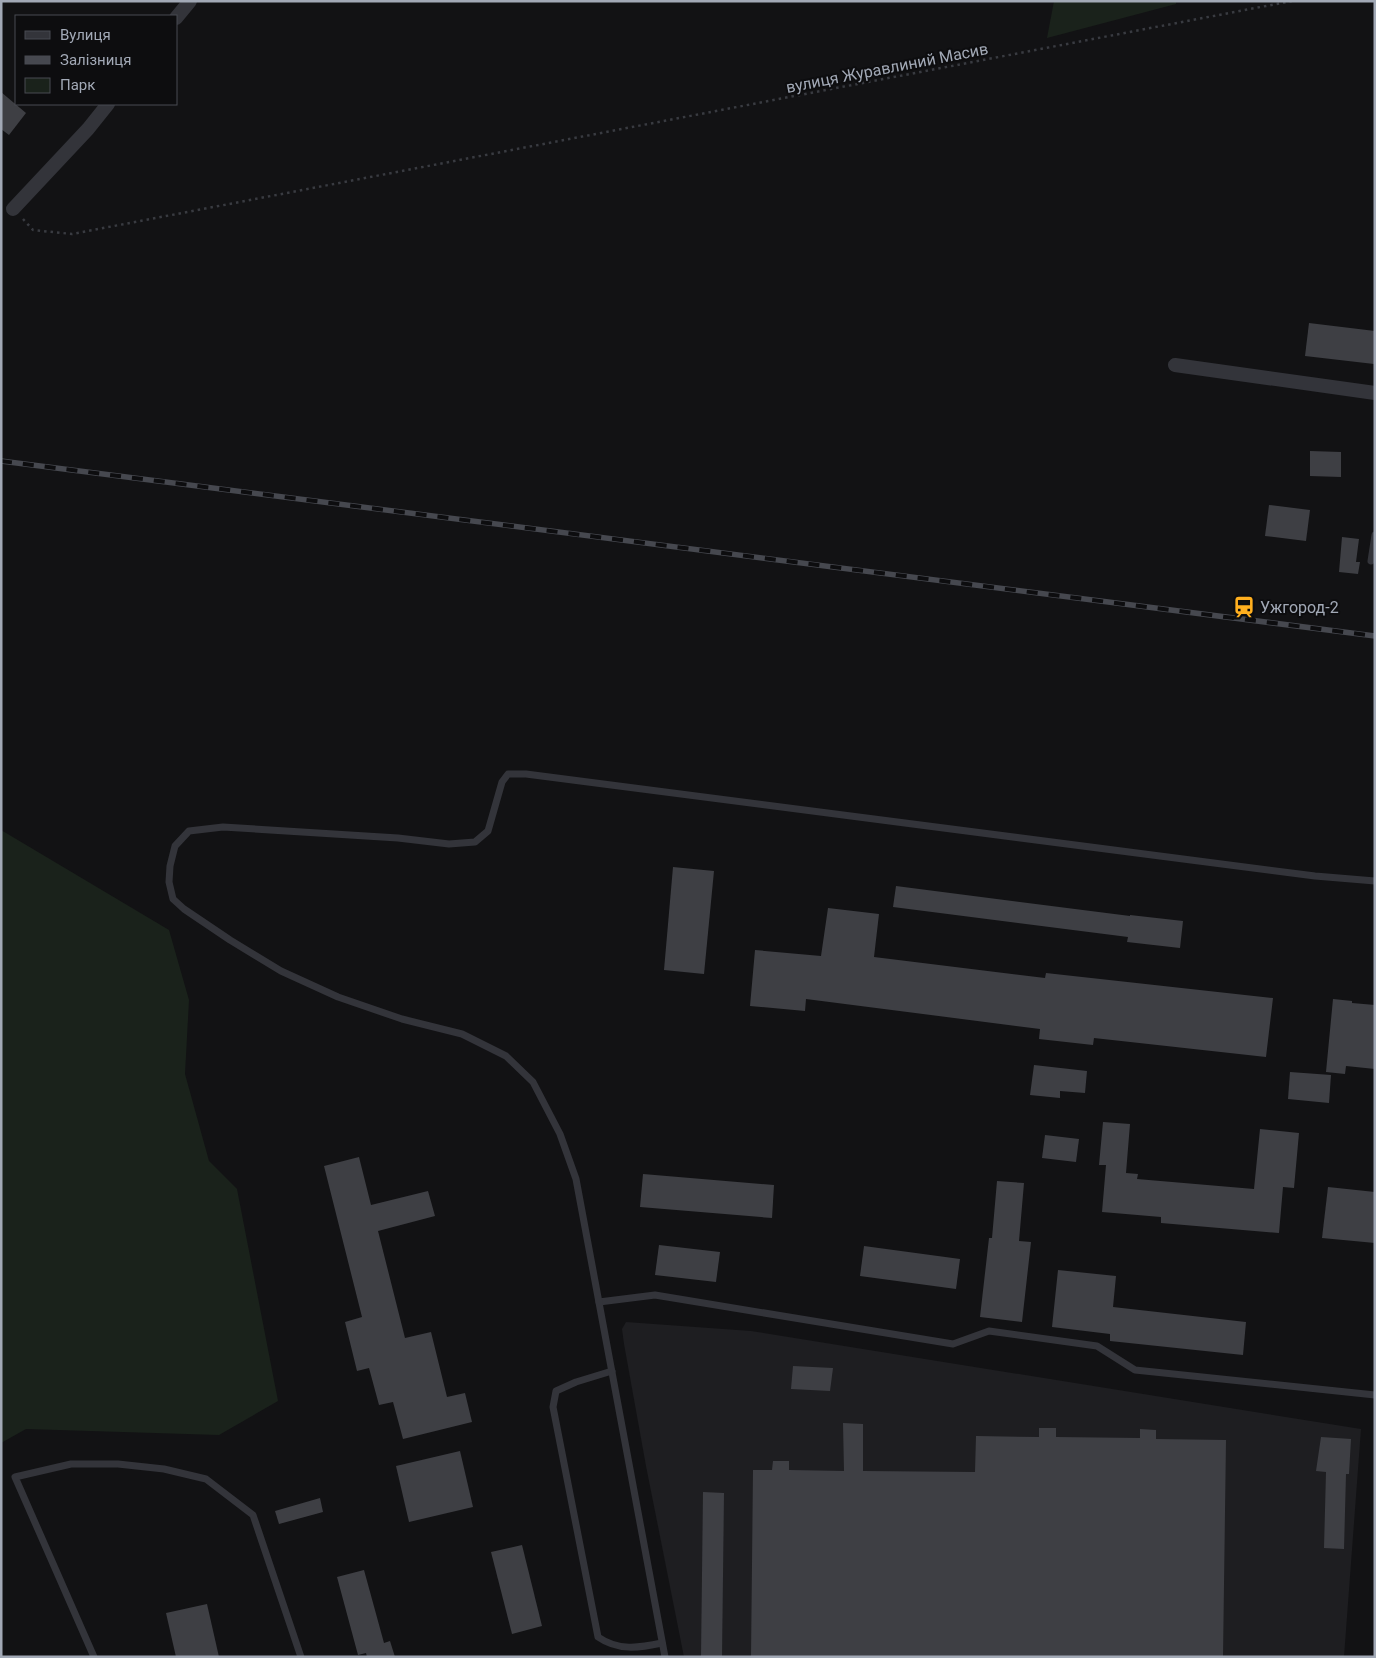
<svg xmlns="http://www.w3.org/2000/svg" width="1376" height="1658" font-family="Roboto,sans-serif">
  <rect width="100%" height="100%" fill="#121214"/>
  <path fill="#1e1e21" d="M626,1322L751,1331L1361,1429L1344,1657H684L646,1466L624,1344L622,1329Z"/>
  <g fill="#1a221b">
    <path d="M1054,1H1176V4L1047,38Z"/>
    <path d="M1,830L169,930L189,1000L185,1074L209,1161L237,1189L278,1401L219,1435L26,1429L1,1443Z"/>
  </g>
  <g fill="#3e3f44">
    <path d="M1,92L26,113L9,135L1,129Z"/>
    <path d="M1309,323L1375,331L1374,364L1305,356Z"/>
    <path d="M1310,451L1341,452V477L1310,476Z"/>
    <path d="M1269,505L1310,510L1306,541L1265,536Z"/>
    <path d="M1342,537L1359,539L1356,562H1360L1358,574L1339,572Z"/>
    <path d="M673,867L714,871L704,974L664,970Z"/>
    <path d="M896,886L1130,916V915L1183,921L1180,948L1127,942L1128,937L893,907Z"/>
    <path d="M828,908L879,914L874,957L1045,978L1046,973L1273,998L1266,1057L1094,1038L1093,1045L1039,1039L1040,1029L806,999L805,1011L750,1006L755,950L821,956Z"/>
    <path d="M1333,999L1352,1001V1003L1375,1005V1069L1346,1066L1345,1074L1326,1072Z"/>
    <path d="M1034,1065L1087,1071L1085,1093L1060,1091V1098L1030,1095Z"/>
    <path d="M1290,1072L1331,1075L1329,1103L1288,1099Z"/>
    <path d="M1103,1122L1130,1124L1126,1173L1138,1174L1137,1179L1254,1189L1260,1129L1299,1133L1294,1188L1283,1187L1279,1233L1161,1223V1217L1102,1212L1106,1165H1099Z"/>
    <path d="M1045,1135L1079,1139L1076,1162L1042,1158Z"/>
    <path d="M359,1157L371,1205L428,1191L435,1216L378,1231L405,1338L431,1332L447,1397L465,1393L472,1422L403,1439L393,1402L379,1405L369,1368L357,1371L345,1322L362,1317L324,1166Z"/>
    <path d="M643,1174L774,1185L772,1218L640,1207Z"/>
    <path d="M997,1181L1024,1183L1019,1241L1031,1242L1022,1322L980,1317L989,1238H992Z"/>
    <path d="M1328,1187L1375,1192V1243L1322,1238Z"/>
    <path d="M659,1245L720,1252L716,1282L655,1275Z"/>
    <path d="M864,1246L960,1259L956,1289L860,1276Z"/>
    <path d="M1058,1270L1116,1276L1113,1307L1246,1322L1243,1355L1110,1341V1334L1052,1327Z"/>
    <path d="M793,1366L833,1368L830,1391L791,1389Z"/>
    <path d="M843,1423L863,1424V1471L975,1472L976,1436L1039,1437V1428H1056V1437L1140,1438V1429L1156,1430V1439L1226,1440L1223,1657H751L753,1470H772L773,1461H789V1470L844,1471Z"/>
    <path d="M1321,1437L1351,1439L1349,1474H1346L1344,1549L1324,1548L1326,1472L1316,1471Z"/>
    <path d="M460,1451L473,1507L409,1522L396,1466Z"/>
    <path d="M703,1492L724,1493L722,1657H701Z"/>
    <path d="M320,1498L323,1512L279,1524L275,1511Z"/>
    <path d="M522,1545L542,1626L512,1634L491,1552Z"/>
    <path d="M364,1570L384,1643L390,1641L395,1657H367L366,1653L358,1655L337,1577Z"/>
    <path d="M207,1604L219,1657H176L166,1613Z"/>
  </g>
  <g fill="none" stroke-linecap="round" stroke-linejoin="round">
    <path stroke="#393b41" stroke-width="2.5" stroke-dasharray="2.5 4" stroke-linecap="butt" d="M23,219L33,230L72,234L1292,1"/>
    <g stroke="#33343a" stroke-width="7">
      <path d="M1371,561L1375,535"/>
      <path d="M599,1302L655,1295L953,1344L989,1331L1097,1346L1135,1370L1375,1395"/>
      <path d="M612,1371L576,1382L556,1391L553,1407L598,1637C618,1651 639,1648 662,1643"/>
      <path d="M94,1657L15,1477L71,1464H118L164,1469L206,1479L253,1515L301,1657"/>
      <path d="M665,1657L576,1179L560,1134L533,1082L506,1056L462,1034L402,1019L338,997L281,971L230,940L184,909L173,899L169,882L170,866L175,846L189,831L223,827L398,838L449,844L475,842L488,831L502,782L508,774H526L1315,876L1375,881"/>
    </g>
    <g stroke="#33343a" stroke-width="14">
      <path d="M176,18L190,1"/>
      <path d="M13,209L88,129L108,104"/>
      <path d="M1175,365L1375,393"/>
    </g>
    <g stroke="#46484f" stroke-width="5.5">
      <path id="rail" d="M1,461L1375,636"/>
    </g>
    <use href="#rail" stroke="#0d0d0f" stroke-width="4" stroke-dasharray="11" stroke-linecap="butt"/>
  </g>
  <defs>
    <g id="station-bare" transform="scale(1.725)"><path d="M-3-6H3Q5-6 5-4V2Q5 4 3 4L4.5 6H3L1.5 4h-3L-3 6H-4.5L-3 4Q-5 4-5 2V-4Q-5-6-3-6ZM-3.5-4v3h7v-3ZM-3.5 1v1.5H-2V1ZM2 1v1.5H3.5V1Z" fill="#ffaf1f" stroke="#0d0d0f" stroke-width="2.5" paint-order="stroke"/></g>
  </defs>
  <g fill-rule="evenodd">
    <use href="#station-bare" x="1244" y="607"/>
  </g>
  <g text-anchor="middle" dominant-baseline="central" stroke-width="4" stroke-linejoin="round" paint-order="stroke">
    <g font-size="16" fill="#a2a9b6" stroke="#0d0d0f">
      <text transform="translate(887 68) rotate(-11)">вулиця Журавлиний Масив</text>
    </g>
    <g font-size="16" fill="#a2a9b6" stroke="#0d0d0f" text-anchor="start">
      <text x="1260" y="607">Ужгород-2</text>
    </g>
  </g>
  <rect width="1376" height="1658" fill="none" stroke="#a2a9b6" stroke-width="5"/>
  <rect x="15" y="15" width="162" height="90" fill="#0d0d0f" stroke="#494b52"/>
  <rect x="25" y="31" width="25" height="8" fill="#33343a" stroke="#494b52"/>
  <text x="60" y="40" font-size="15" fill="#a2a9b6">Вулиця</text>
  <rect x="25" y="56" width="25" height="8" fill="#46484f" stroke="#494b52"/>
  <text x="60" y="65" font-size="15" fill="#a2a9b6">Залізниця</text>
  <rect x="25" y="78" width="25" height="15" fill="#1a221b" stroke="#494b52"/>
  <text x="60" y="90" font-size="15" fill="#a2a9b6">Парк</text>
</svg>
